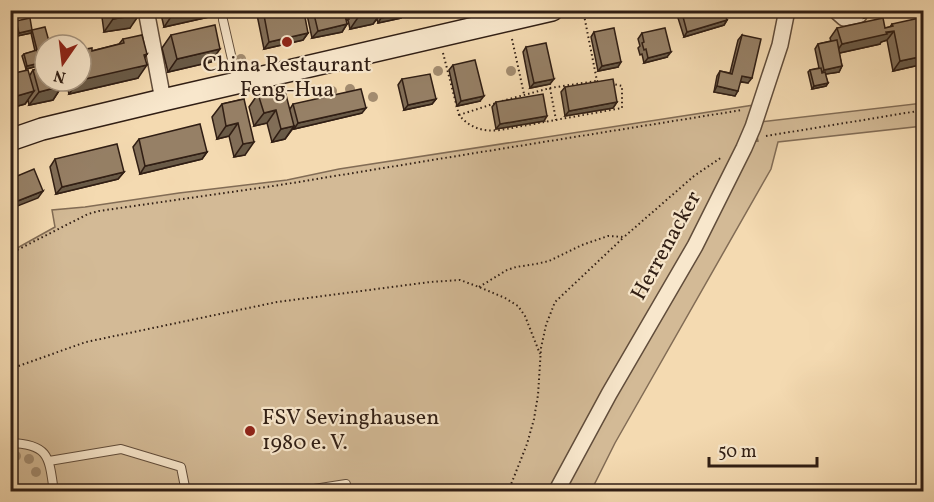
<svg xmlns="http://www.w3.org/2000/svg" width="934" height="502" font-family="Vollkorn,serif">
  <rect width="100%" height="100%" fill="#f4dab1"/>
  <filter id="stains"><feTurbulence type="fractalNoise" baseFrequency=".00333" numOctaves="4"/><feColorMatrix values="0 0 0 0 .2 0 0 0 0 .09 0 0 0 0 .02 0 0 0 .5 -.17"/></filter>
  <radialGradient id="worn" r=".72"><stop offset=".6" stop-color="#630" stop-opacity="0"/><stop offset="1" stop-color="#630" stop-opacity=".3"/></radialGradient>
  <g fill="#d3ba96" stroke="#826c55" stroke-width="1.5">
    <path d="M923,103V126L778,142L771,169L615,443L591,491L560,492L751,142L758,141L755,127L759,122Z"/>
    <path d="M754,105L728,176L570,454L547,491H11L10,252L55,227L52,210L85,207L179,193L287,180L339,169Z"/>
  </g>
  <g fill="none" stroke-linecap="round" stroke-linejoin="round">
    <g stroke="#614d3b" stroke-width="10">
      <g id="service">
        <path d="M223,20L237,81"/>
        <path d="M10,443C50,444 49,458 54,492"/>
        <path d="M49,461L121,449L181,467L186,492"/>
        <path d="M295,492L346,484"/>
      </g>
    </g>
    <g stroke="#614d3b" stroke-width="18">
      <g id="minor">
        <path d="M146,10L163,100"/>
        <path d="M835,10L844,18L859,15"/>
        <path d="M556,492L609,394L695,246L744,148L753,127L780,45L787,10"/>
      </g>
    </g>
    <g stroke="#301e14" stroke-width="24">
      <path id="secondary" d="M10,140L42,129L163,100L552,10"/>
    </g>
    <g stroke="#301e14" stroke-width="2" stroke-dasharray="1.5 3" stroke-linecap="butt">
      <path d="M583,10L597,81L602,82"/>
      <path d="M512,39L524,94"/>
      <path d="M443,53L459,115C470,128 483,132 500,130L622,108V86L613,84"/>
      <path d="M550,88L556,120"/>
      <path d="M502,101L550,88L596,81"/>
      <path d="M459,115L496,103"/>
      <path d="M766,136L924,110"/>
      <path d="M10,255L19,249L88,214L99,211L280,185L469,154L742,110"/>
      <path d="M479,287L507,270L516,267L536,264L549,261L582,245L608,236L624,237L694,176L722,157"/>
      <path d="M10,369L86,342L277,302L430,282L460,280L479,287L505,298L518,306L525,316L540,354"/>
      <path d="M508,492L527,444L534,419L538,395L541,348L546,325L555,302L624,237"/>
    </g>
    <use href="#service" stroke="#f8e7cc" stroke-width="8"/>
    <use href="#minor" stroke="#f8e7cc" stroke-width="15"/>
    <use href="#secondary" stroke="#f8e7cc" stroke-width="21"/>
  </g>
  <g fill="#a38c70">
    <circle cx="241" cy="59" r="5"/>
    <circle cx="438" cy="71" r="5"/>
    <circle cx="511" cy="71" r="5"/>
    <circle cx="350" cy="89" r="5"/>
    <circle cx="332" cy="91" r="5"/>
    <circle cx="373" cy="97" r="5"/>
    <circle cx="16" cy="456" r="5"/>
    <circle cx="29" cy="459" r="5"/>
    <circle cx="36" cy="472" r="5"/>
  </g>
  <g fill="#816e58" stroke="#301e14" stroke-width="1.5">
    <path d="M101,10H138L130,28L104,32Z"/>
    <path d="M160,10H240L164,27Z"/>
    <path d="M256,10H278L279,17L308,33L303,40L264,49Z"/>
    <path d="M306,10H404V13L401,18L378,23L377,19L373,24L350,29L348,20L346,21L347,24L342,32L312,38Z"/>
    <path d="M408,10H434L410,16Z"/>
    <path d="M863,10H876L874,15L864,18L862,12Z"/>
    <path d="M682,13L727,20L724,25L684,37L678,18Z"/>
    <path d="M16,21L32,30L45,45V51L38,52L40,63L38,66L26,69L22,56L24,54L35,51L31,33L17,36L14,24Z"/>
    <path d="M892,24L924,64L893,71L887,40L881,42L880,44L839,53L842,66L839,72L825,74L828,83L826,86L812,89L808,72L810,70L819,68L815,49L818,44L831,41L830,38L837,28H885L890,27Z"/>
    <path d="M594,32L618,67L598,71L591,37Z"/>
    <path d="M642,33L667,57L644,63L642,54L640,55L638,48L640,46L638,39Z"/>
    <path d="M171,35L211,62L168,72L162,48Z"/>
    <path d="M742,35L748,83L740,82L735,96L714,92L717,76L720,71L730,73L738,40Z"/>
    <path d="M123,39L147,54L145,57L138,78L69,94L66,81H81L92,51L119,44Z"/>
    <path d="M526,47L550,84L530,88L523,52Z"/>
    <path d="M42,65L62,86L53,100L29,105L28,100L25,104L10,108V74L30,75L33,70L40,68Z"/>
    <path d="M453,65L480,101L457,106L449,70Z"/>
    <path d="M402,79L436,99L432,104L404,110L398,85Z"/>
    <path d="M565,87L617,102L613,108L565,116L561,92Z"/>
    <path d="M258,94L290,109L293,104L362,113L294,129V127L285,139L272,142L267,123L254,126L249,107Z"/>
    <path d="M244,99L245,155L234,157L229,136L217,139L212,117L222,104Z"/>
    <path d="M496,102L544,121L496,129L492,107Z"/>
    <path d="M139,139L207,152L202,159L140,174L133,147Z"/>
    <path d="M55,159L124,172L118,179L56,194L50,167Z"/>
  </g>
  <g fill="#695a47" stroke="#301e14" stroke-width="1.5">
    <path d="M188,10H240L164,27L173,14Z"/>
    <path d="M415,10H434L410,16L413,11Z"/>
    <path d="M382,11L373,24L350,29L359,16Z"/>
    <path d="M876,12L874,15L864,18L866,15Z"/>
    <path d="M404,13L401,18L378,23L381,18Z"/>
    <path d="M139,15L130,28L104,32L113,19Z"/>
    <path d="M727,20L724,25L684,37L687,32Z"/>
    <path d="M347,24L342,32L312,38L318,31Z"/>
    <path d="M32,30L31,33L17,36L19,33Z"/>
    <path d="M894,31L887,40L881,42L880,44L835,54L842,44Z"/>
    <path d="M308,33L303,40L264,49L269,42Z"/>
    <path d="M45,48V51L35,53L37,50Z"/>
    <path d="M220,49L211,62L168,72L177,59Z"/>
    <path d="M671,52L667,57L644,63L648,58Z"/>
    <path d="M147,54L138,67L147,65L138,78L69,94L78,81H81V80Z"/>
    <path d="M924,56V64L893,71L900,61Z"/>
    <path d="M621,62L618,67L598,71L602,66Z"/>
    <path d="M40,63L38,66L26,69L27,66Z"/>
    <path d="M842,66L839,72L820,75L824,70Z"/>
    <path d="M742,76L752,78L748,83L738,81Z"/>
    <path d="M554,79L550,84L530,88L534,83Z"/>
    <path d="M828,83L826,86L812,89L814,86Z"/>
    <path d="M62,86L53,100L29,105L39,92Z"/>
    <path d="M717,86L738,91L735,96L714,92Z"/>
    <path d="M34,91L25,104L10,108V98Z"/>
    <path d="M484,96L480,101L457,106L461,101Z"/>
    <path d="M436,99L432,104L404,110L408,105Z"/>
    <path d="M617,102L613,108L565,116L569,111Z"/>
    <path d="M366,108L362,113L294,129L298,123Z"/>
    <path d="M276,110L267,123L254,126L264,113Z"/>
    <path d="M547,116L544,121L496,129L500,124Z"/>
    <path d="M238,123L229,136L217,139L226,126Z"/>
    <path d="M294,126L285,139L272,142L281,129Z"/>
    <path d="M254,142L245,155L234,157L243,144Z"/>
    <path d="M207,152L202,159L140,174L145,166Z"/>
    <path d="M124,172L118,179L56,194L62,187Z"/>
    <path d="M43,191L38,198L10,209V204Z"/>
  </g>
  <g fill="#968066" stroke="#301e14" stroke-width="1.5">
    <path d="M112,10H138L139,15L113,19Z"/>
    <path d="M172,10H188L173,14Z"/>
    <path d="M263,10H278L279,17L304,12L308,33L269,42Z"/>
    <path d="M313,10H344L347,24L318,31Z"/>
    <path d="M344,10H347L349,19H346Z"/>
    <path d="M358,10H382V11L359,16Z"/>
    <path d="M382,10H404V13L381,18L380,13Z"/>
    <path d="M691,10H724L727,20L687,32L682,13Z"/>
    <path d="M864,10H876V12L866,15Z"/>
    <path d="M924,17V56L900,61L894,31L886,32L887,34L842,44L837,28L883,18L885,28L893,26L892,24Z"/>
    <path d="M30,18L32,30L19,33L16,21Z"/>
    <path d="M215,25L220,49L177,59L171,35Z"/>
    <path d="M45,27L50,45H45V48L37,50L40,63L27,66L24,54L37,50L32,30Z"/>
    <path d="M614,28L621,62L602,66L594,32Z"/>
    <path d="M665,28L671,52L648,58L646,49L644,50L642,43L644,42L642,33Z"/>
    <path d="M142,35L147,54L144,55L147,65L81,80V50L92,48V51L124,43L123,39Z"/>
    <path d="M742,35L761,39L752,78L742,76L738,91L717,86L720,71L732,74Z"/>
    <path d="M837,40L842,66L824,70L818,44Z"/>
    <path d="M546,43L554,79L534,83L526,47Z"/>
    <path d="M475,60L484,96L461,101L453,65Z"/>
    <path d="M45,64V81H61L62,86L39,92L33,70L43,68L42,65Z"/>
    <path d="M821,68L822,73L825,72L828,83L814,86L810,70Z"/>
    <path d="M28,70L34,91L10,98V74Z"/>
    <path d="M430,74L436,99L408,105L402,79Z"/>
    <path d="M613,79L617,102L569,111L565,87Z"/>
    <path d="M284,87L294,126L281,129L276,110L264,113L258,94Z"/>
    <path d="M361,89L366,108L298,123L293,104Z"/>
    <path d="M543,94L547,116L500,124L496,102Z"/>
    <path d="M244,99L254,142L243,144L238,123L226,126L222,104Z"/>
    <path d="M200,124L207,152L145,166L139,139Z"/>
    <path d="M117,144L124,172L62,187L55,159Z"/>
    <path d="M34,169L43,191L10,204V179Z"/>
  </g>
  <g fill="#8f2418" stroke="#f8e7cc" stroke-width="2">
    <circle cx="287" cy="42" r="6"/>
    <circle cx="250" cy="431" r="6"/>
  </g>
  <g text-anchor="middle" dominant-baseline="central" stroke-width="4.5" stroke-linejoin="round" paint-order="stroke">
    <g font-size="22" fill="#301e14" stroke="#f8e7cc">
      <text x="287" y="65">China Restaurant<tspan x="287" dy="25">Feng-Hua</tspan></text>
      <text x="262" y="418" text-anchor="start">FSV Sevinghausen<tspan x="262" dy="25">1980 e. V.</tspan></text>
    </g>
    <g font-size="22" fill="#301e14" stroke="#f8e7cc">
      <text transform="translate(667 246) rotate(-61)">Herrenacker</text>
    </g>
  </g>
  <rect width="934" height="502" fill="none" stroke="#f4dab1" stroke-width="36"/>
  <rect x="12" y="12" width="910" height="478" fill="none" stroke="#301e14" stroke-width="3"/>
  <rect x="18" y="18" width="898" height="466" fill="none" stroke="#301e14" stroke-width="1.5"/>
  <g transform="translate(63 63) rotate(194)"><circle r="28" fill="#f8e7cc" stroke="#a89782" stroke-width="1.5"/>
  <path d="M0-4.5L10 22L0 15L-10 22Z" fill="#8f2418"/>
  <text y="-9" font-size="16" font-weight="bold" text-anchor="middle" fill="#301e14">N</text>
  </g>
  <path d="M709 457v9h108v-9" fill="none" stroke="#301e14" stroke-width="3"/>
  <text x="718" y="457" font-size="18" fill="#301e14" stroke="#f8e7cc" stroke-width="4.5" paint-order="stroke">50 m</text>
  <rect width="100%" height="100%" filter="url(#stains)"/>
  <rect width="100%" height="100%" fill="url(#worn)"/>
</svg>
